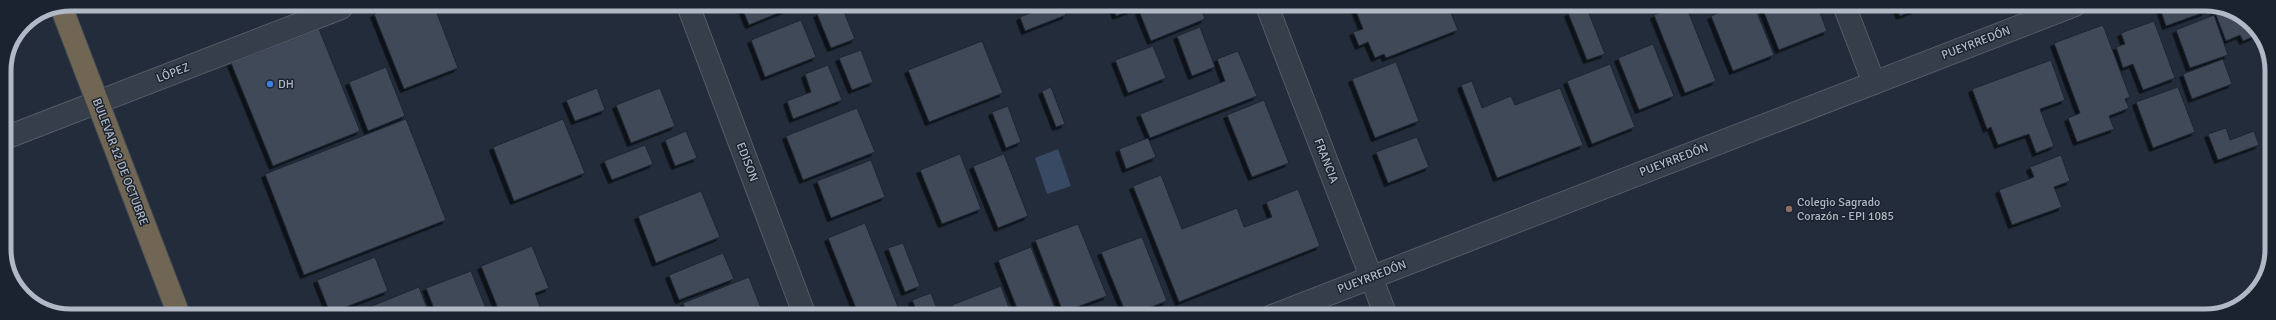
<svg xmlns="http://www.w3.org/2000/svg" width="2276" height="320" font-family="Signika,sans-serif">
  <defs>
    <filter id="shadow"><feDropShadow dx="-3.5" dy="3.5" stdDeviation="0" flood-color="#0009"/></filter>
  </defs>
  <rect width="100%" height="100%" fill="#222c3a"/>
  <path fill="#384963" d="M1058,149L1071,186L1047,194L1035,158Z"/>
  <g fill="#3f4a59" stroke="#1d2531" filter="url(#shadow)">
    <path d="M1754,5L1774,55L1733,71L1711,16L1730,8L1729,6Z"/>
    <path d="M1761,5H1817L1827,31L1779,50Z"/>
    <path d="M1895,5H1927L1900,16Z"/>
    <path d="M2159,5H2202L2205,12L2166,26Z"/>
    <path d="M2212,5L2241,17L2243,22L2249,21L2255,36L2243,41L2240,35L2226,41Z"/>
    <path d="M1354,6H1448L1458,30L1386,58L1384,54L1375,58L1368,42L1359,46L1353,32L1363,29Z"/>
    <path d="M1586,6L1605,54L1587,60L1568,13Z"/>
    <path d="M1680,6H1686L1716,81L1685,93L1654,15Z"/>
    <path d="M793,7L749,25L742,8Z"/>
    <path d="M833,7H842L855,39L831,48L817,14Z"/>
    <path d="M1046,7H1063L1066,15L1025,31L1020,17Z"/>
    <path d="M1113,7H1139L1116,16Z"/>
    <path d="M1151,7H1200L1205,19L1151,41L1139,11Z"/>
    <path d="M387,8H435L458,68L404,89L374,14Z"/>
    <path d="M2214,15L2228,55L2190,68L2176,30Z"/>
    <path d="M801,20L816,57L765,77L751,40Z"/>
    <path d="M2154,21L2175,78L2143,90L2133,64L2123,68L2116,47L2125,44L2121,33Z"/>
    <path d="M2103,25L2130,97L2125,99L2129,108L2109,116L2114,129L2077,142L2068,118L2080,113L2054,43Z"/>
    <path d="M1200,27L1215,67L1192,76L1177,36Z"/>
    <path d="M319,29L360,131L273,166L231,63Z"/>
    <path d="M982,41L1003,93L929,122L908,70Z"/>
    <path d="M1653,44L1674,96L1639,110L1618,58Z"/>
    <path d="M1153,46L1166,78L1128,93L1115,60Z"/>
    <path d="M861,50L873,82L852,90L839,58Z"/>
    <path d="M1238,51L1257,96L1150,138L1140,114L1225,81L1217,59Z"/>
    <path d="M2223,59L2232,84L2192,99L2183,74Z"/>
    <path d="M2051,60L2065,100L2040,109L2054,146L2036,153L2029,134L1998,145L1991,127L1987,129L1972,89Z"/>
    <path d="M1396,62L1419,121L1375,138L1352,79Z"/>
    <path d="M1610,64L1635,127L1592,144L1567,81Z"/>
    <path d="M828,65L842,100L793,119L787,101L811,92L805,74Z"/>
    <path d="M386,67L405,116L368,131L349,82Z"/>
    <path d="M1472,81L1482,108L1511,96L1515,105L1560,88L1583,145L1497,178L1461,85Z"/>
    <path d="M1051,87L1065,124L1056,127L1042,91Z"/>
    <path d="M2178,87L2195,132L2153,148L2136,102Z"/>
    <path d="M597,88L605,110L575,121L566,100Z"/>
    <path d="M660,88L675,126L631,143L616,105Z"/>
    <path d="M1264,100L1289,163L1252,177L1227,115Z"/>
    <path d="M1008,106L1021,142L1006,148L992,112Z"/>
    <path d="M857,108L875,152L803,180L786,136Z"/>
    <path d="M406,119L446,220L304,275L265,174Z"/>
    <path d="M563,119L585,173L514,201L493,147Z"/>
    <path d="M2226,128L2230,140L2254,131L2259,145L2218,160L2208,134Z"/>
    <path d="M686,131L697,158L675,166L665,140Z"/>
    <path d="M1417,137L1429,167L1388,183L1376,152Z"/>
    <path d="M1148,138L1156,157L1126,169L1119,149Z"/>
    <path d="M645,145L653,164L612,180L604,161Z"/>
    <path d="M960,154L981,209L942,224L920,170Z"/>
    <path d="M1004,154L1028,216L998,228L973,166Z"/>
    <path d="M2061,155L2070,181L2054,187L2062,207L2012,225L1999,190L2034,177L2030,167Z"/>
    <path d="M871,160L885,197L831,218L817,181Z"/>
    <path d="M1161,175L1182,229L1237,208L1244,227L1272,217L1266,202L1298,189L1320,246L1179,302L1133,186Z"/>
    <path d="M701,191L720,237L656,263L638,216Z"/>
    <path d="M865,223L898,307L875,316H859L828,238Z"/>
    <path d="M1078,224L1107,296L1063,312L1035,240Z"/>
    <path d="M1142,237L1167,301L1127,316L1101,252Z"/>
    <path d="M903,243L920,286L905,292L888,248Z"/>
    <path d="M532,246L549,288L535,293L542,313L535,316H501L481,266Z"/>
    <path d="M1031,247L1058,316H1020L998,260Z"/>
    <path d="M723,253L734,279L679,300L669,275Z"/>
    <path d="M375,257L388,291L330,313L317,280Z"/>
    <path d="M471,271L489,316H437L426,288Z"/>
    <path d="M749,277L764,316H688L683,303Z"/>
    <path d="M1001,286L1012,316H957L952,305Z"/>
    <path d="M419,287L430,316H347Z"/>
    <path d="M931,293L940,316H919L912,300Z"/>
  </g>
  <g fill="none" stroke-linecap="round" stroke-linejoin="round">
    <g stroke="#545c68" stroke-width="24">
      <g id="minor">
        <path d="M1844,5L1874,83"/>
        <path d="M1267,6L1386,316"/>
        <path d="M689,8L805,316"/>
        <path d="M5,138L341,8"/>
        <path d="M1272,316L2075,5"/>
      </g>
    </g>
    <g stroke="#414955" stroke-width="24">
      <path id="highway" d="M62,9L179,315"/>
    </g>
    <use href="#minor" stroke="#363e4a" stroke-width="22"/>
    <use href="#highway" stroke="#706653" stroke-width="22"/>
  </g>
  <circle fill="#3f7fe0" stroke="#1b232f" stroke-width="1.5" cx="270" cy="84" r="4"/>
  <circle fill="#8d6e63" stroke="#1b232f" stroke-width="1.5" cx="1789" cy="209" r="4"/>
  <g text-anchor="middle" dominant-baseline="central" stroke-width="3" stroke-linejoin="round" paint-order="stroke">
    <g font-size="12" fill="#b1b9c6" stroke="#1b232f">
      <text transform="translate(1976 43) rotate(-21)">PUEYRREDÓN</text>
      <text transform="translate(173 73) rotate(-21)">LÓPEZ</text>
      <text transform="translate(1674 160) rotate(-21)">PUEYRREDÓN</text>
      <text transform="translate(1326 161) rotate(69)">FRANCIA</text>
      <text transform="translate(120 162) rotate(69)">BULEVAR 12 DE OCTUBRE</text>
      <text transform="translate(747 162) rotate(69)">EDISON</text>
      <text transform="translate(1372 277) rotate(-21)">PUEYRREDÓN</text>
    </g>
    <g font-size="12" fill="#b1b9c6" stroke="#1b232f" text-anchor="start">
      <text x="278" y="84">DH</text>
      <text x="1797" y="202">Colegio Sagrado<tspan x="1797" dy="14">Corazón - EPI 1085</tspan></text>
    </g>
  </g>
  <path d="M0 0H2276V320H0ZM71 11H2205A60 60 0 0 1 2265 71V249A60 60 0 0 1 2205 309H71A60 60 0 0 1 11 249V71A60 60 0 0 1 71 11Z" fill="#1b232f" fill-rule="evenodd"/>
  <path fill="none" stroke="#b1b9c6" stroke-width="5" d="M71 11H2205A60 60 0 0 1 2265 71V249A60 60 0 0 1 2205 309H71A60 60 0 0 1 11 249V71A60 60 0 0 1 71 11Z"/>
</svg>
